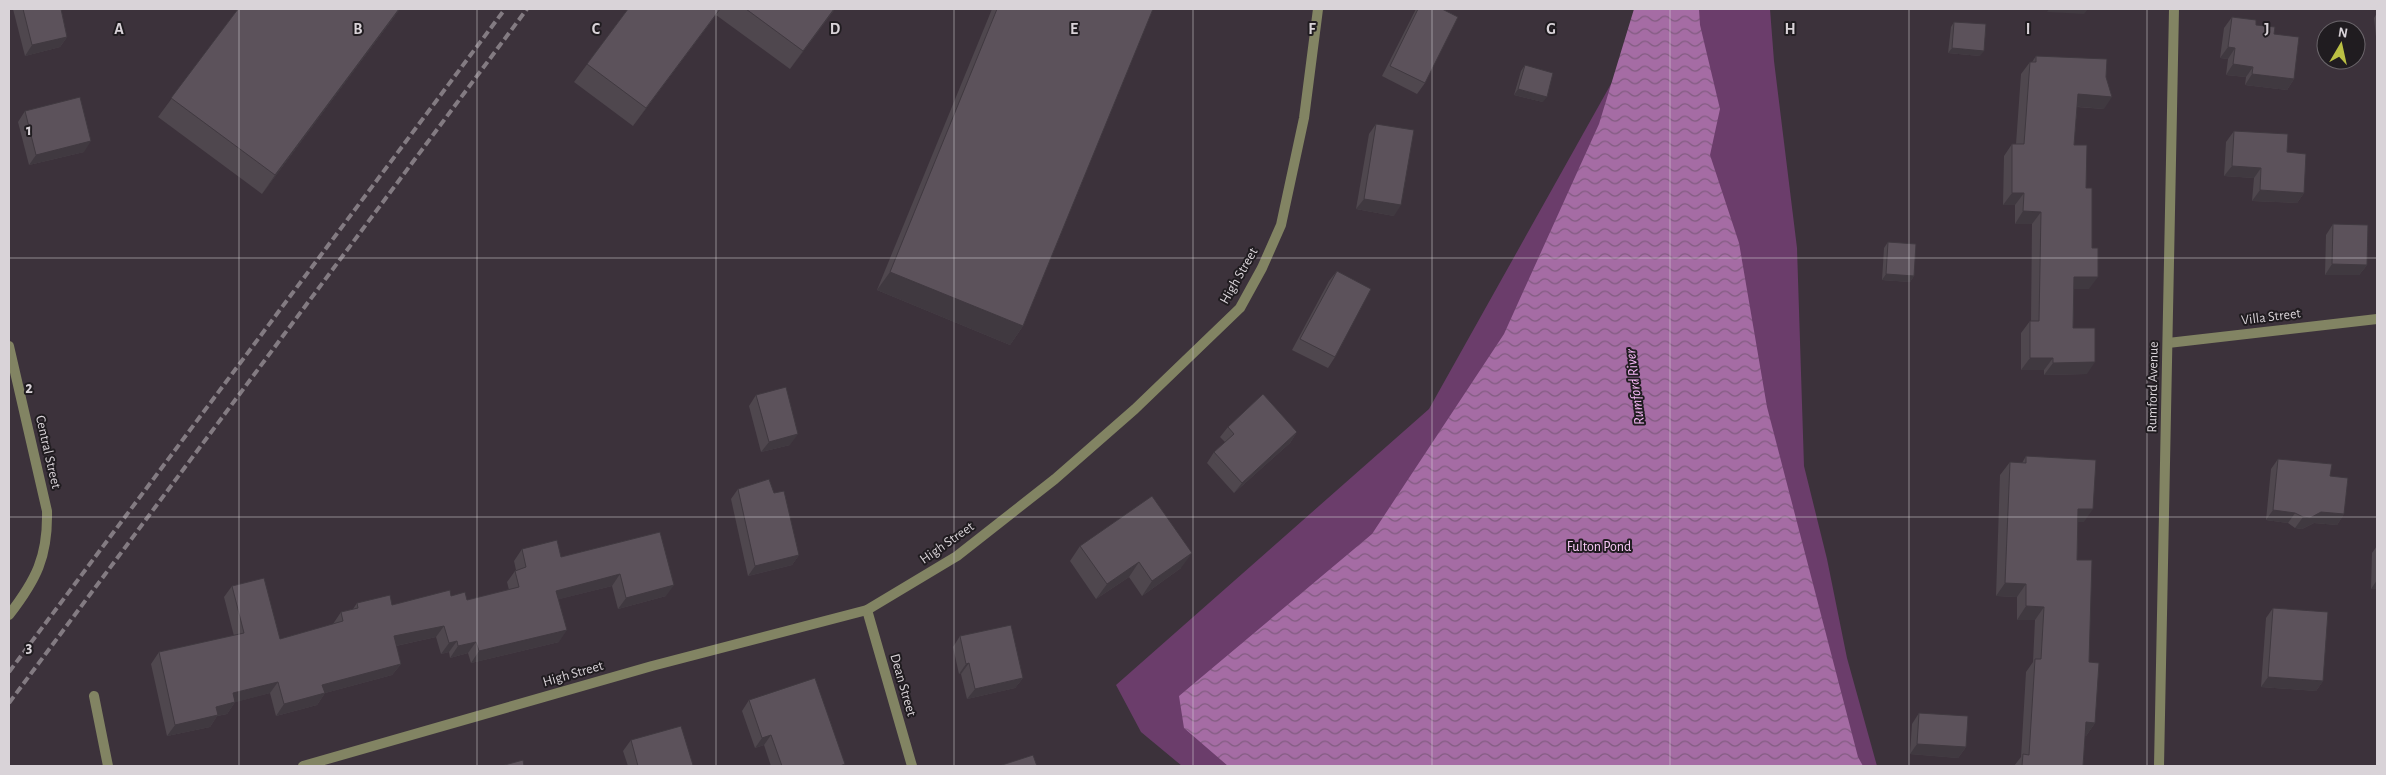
<svg xmlns="http://www.w3.org/2000/svg" width="2386" height="775" font-family="'Alegreya Sans',sans-serif">
  <defs>
    <pattern id="water-waves" width="16" height="10" patternUnits="userSpaceOnUse" patternTransform="scale(1.25)"><rect width="16" height="10" fill="#a56ca4"/><path d="M0 5q4-4 8 0t8 0" fill="none" stroke="#825c81"/></pattern>
  </defs>
  <rect width="100%" height="100%" fill="#3c323b"/>
  <path fill="#6b3d6b" d="M1653,9H1770L1774,61L1797,248L1804,466L1827,559L1847,658L1877,766H1182L1141,732L1116,685L1429,409Z"/>
  <path fill="url(#water-waves)" d="M1634,9H1699L1700,25L1720,109L1710,155L1739,243L1767,407L1858,757L1863,766H1228L1184,728L1179,696L1372,534L1504,334L1599,124Z"/>
  <g fill="none" stroke-linecap="round" stroke-linejoin="round">
    <g stroke="#828463" stroke-width="10">
      <path d="M2168,343L2377,319"/>
      <path d="M9,346L47,511C48,557 36,580 9,615"/>
      <path d="M867,610L912,766"/>
      <path d="M94,696L108,766"/>
      <path d="M303,766L652,666L867,610L957,556L1055,479L1135,409L1240,308L1262,268L1281,225L1304,118L1318,9"/>
      <path d="M2159,766L2174,9"/>
    </g>
    <g stroke="#837b82" stroke-width="4" stroke-dasharray="8 4" stroke-linecap="butt">
      <path d="M9,672L505,9"/>
      <path d="M9,703L527,9"/>
    </g>
  </g>
  <g fill="#4f474e">
    <path d="M13,9H61L67,37L60,47L25,56Z"/>
    <path d="M238,9H400L262,194L158,117Z"/>
    <path d="M628,9H835L790,69L716,15L633,126L574,82Z"/>
    <path d="M992,9H1153L1023,326L1010,345L877,290Z"/>
    <path d="M1416,9H1442L1425,83L1417,94L1382,76Z"/>
    <path d="M2377,13V46L2374,18Z"/>
    <path d="M2232,17L2256,25L2274,34L2294,79L2287,90L2245,85L2246,77L2226,75L2228,59L2220,58L2224,28Z"/>
    <path d="M1954,22L1980,56L1948,53L1951,27Z"/>
    <path d="M2036,56L2104,109L2077,107L2074,145L2086,188L2089,289H2074L2073,328L2087,374L2044,375V370H2021V333L2030,321H2031L2032,224H2015V205H2003L2004,156L2012,144H2016L2021,74L2030,62H2032Z"/>
    <path d="M1525,65L1543,102L1514,95L1521,71Z"/>
    <path d="M25,111L84,152L29,165L18,122Z"/>
    <path d="M1376,124L1394,216L1356,209L1369,134Z"/>
    <path d="M2234,131L2287,152L2304,193L2297,203L2252,201L2254,178L2224,176L2226,142Z"/>
    <path d="M2333,224L2367,265L2359,275H2325L2326,235Z"/>
    <path d="M1888,242L1914,276L1910,282L1882,280L1884,248Z"/>
    <path d="M1337,271L1335,357L1328,368L1292,350L1329,281Z"/>
    <path d="M756,395L790,445L761,452L749,406Z"/>
    <path d="M1228,427L1297,432L1290,443L1234,493L1207,463L1214,452L1225,442L1220,437Z"/>
    <path d="M2026,456L2084,522H2078L2077,560L2095,723L2086,736H2085L2083,766H2014L2021,757L2026,672L2033,662L2035,620H2017V597L1996,596L2000,475L2010,462L2022,463Z"/>
    <path d="M2278,459L2330,476L2344,514L2337,525L2314,523L2302,529L2295,528L2288,523L2266,520L2271,469Z"/>
    <path d="M738,489L799,555L792,565L748,576L731,499Z"/>
    <path d="M660,532L666,596L618,609L612,586L559,599V642L471,663L468,653L450,658L449,652L441,654L436,637L396,646L401,664L392,675L325,693L317,705L276,716L270,693L235,702L227,714L217,716L210,727L167,736L151,664L159,652L234,636L224,597L232,586L280,639L333,624L341,612L353,609L357,603L392,605L451,596L467,600L509,590L507,582L515,571L516,570L514,561L522,549L561,557Z"/>
    <path d="M1080,546L1181,568L1142,596L1129,577L1096,599L1070,561Z"/>
    <path d="M2377,546V589H2371L2372,553Z"/>
    <path d="M2273,608L2323,681L2316,691L2261,687L2266,618Z"/>
    <path d="M960,636L1023,678L1015,688L967,699L961,674H959L953,647Z"/>
    <path d="M749,700L843,766H771L764,745L755,748L742,711Z"/>
    <path d="M1919,713L1966,747L1958,758L1910,754L1912,724Z"/>
    <path d="M631,740L692,766H628L623,751Z"/>
  </g>
  <g fill="#403940">
    <path d="M399,9H400L262,194L275,175Z"/>
    <path d="M720,9L633,126L646,108Z"/>
    <path d="M834,9H835L790,69L803,51Z"/>
    <path d="M2049,9H2088L2084,14L2047,12Z"/>
    <path d="M67,37L60,47L25,56L32,45Z"/>
    <path d="M2228,47L2235,48L2228,59L2220,58Z"/>
    <path d="M1952,48L1984,51L1980,56L1948,53Z"/>
    <path d="M2233,64L2253,67L2246,77L2226,75Z"/>
    <path d="M2252,74L2294,79L2287,90L2245,85Z"/>
    <path d="M1518,89L1547,97L1543,102L1514,95Z"/>
    <path d="M2078,94L2112,97L2104,109L2070,106Z"/>
    <path d="M91,141L84,152L29,165L36,155Z"/>
    <path d="M2232,166L2261,168L2254,178L2224,176Z"/>
    <path d="M2260,190L2304,193L2297,203L2252,201Z"/>
    <path d="M2012,193H2024L2015,205H2003Z"/>
    <path d="M1364,199L1401,205L1394,216L1356,209Z"/>
    <path d="M2023,211L2041,212L2032,224H2015Z"/>
    <path d="M2332,264L2367,265L2359,275H2325Z"/>
    <path d="M890,272L1023,326L1010,345L877,290Z"/>
    <path d="M1886,274L1914,276L1910,282L1882,280Z"/>
    <path d="M2074,277H2098L2089,289H2065Z"/>
    <path d="M2030,358H2053L2044,370H2021Z"/>
    <path d="M2095,362L2087,374L2044,375L2053,363Z"/>
    <path d="M1297,432L1290,443L1234,493L1242,483Z"/>
    <path d="M798,434L790,445L761,452L769,442Z"/>
    <path d="M2078,509H2093L2084,522H2069Z"/>
    <path d="M2273,510L2295,513L2288,523L2266,520Z"/>
    <path d="M2321,512L2344,514L2337,525L2314,523L2302,529L2295,528L2303,517Z"/>
    <path d="M1192,553L1181,568L1142,596L1152,581Z"/>
    <path d="M799,555L792,565L748,576L755,566Z"/>
    <path d="M1139,562L1129,577L1096,599L1107,584Z"/>
    <path d="M620,574L612,586L548,602L556,591Z"/>
    <path d="M2377,580V589H2371Z"/>
    <path d="M2005,583L2026,584L2017,597L1996,596Z"/>
    <path d="M674,585L666,596L618,609L626,598Z"/>
    <path d="M2026,606L2044,607L2035,620H2017Z"/>
    <path d="M444,626L436,637L386,648L394,636Z"/>
    <path d="M567,630L559,642L471,663L479,651Z"/>
    <path d="M457,641L449,652L441,654L449,643Z"/>
    <path d="M476,642L468,653L450,658L458,646Z"/>
    <path d="M969,663L961,674H959L966,664Z"/>
    <path d="M401,664L392,675L314,696L322,685Z"/>
    <path d="M2268,677L2323,681L2316,691L2261,687Z"/>
    <path d="M1023,678L1015,688L967,699L975,689Z"/>
    <path d="M278,682L270,693L225,705L233,693Z"/>
    <path d="M325,693L317,705L276,716L284,704Z"/>
    <path d="M235,702L227,714L217,716L210,727L167,736L175,725L216,707Z"/>
    <path d="M2086,722L2095,723L2086,736L2076,735Z"/>
    <path d="M771,735L764,745L755,748L762,738Z"/>
    <path d="M1917,744L1966,747L1958,758L1910,754Z"/>
  </g>
  <g fill="#5c525b" stroke="#403940">
    <path d="M23,9H61L67,37L32,45Z"/>
    <path d="M238,9H399L275,175L171,98Z"/>
    <path d="M628,9H720L646,108L587,64Z"/>
    <path d="M746,9H834L803,51Z"/>
    <path d="M997,9H1153L1023,326L890,272Z"/>
    <path d="M1418,9H1442L1458,17L1425,83L1390,66Z"/>
    <path d="M2232,17L2256,20V25L2275,27L2274,34L2299,37L2294,79L2252,74L2253,67L2233,64L2235,48L2228,47Z"/>
    <path d="M1954,22L1986,24L1984,51L1952,48Z"/>
    <path d="M2036,56L2107,59L2106,77L2112,97L2078,94L2074,145H2087L2086,188H2092V248H2098V277H2074L2073,328H2095V362L2053,363V358H2030V321H2039L2041,212L2023,211L2024,193H2012V144H2024L2030,62H2036Z"/>
    <path d="M1525,65L1553,73L1547,97L1518,89Z"/>
    <path d="M80,97L91,141L36,155L25,111Z"/>
    <path d="M1376,124L1414,130L1401,205L1364,199Z"/>
    <path d="M2234,131L2288,134L2287,152L2306,154L2304,193L2260,190L2261,168L2232,166Z"/>
    <path d="M2333,224L2368,225L2367,265L2332,264Z"/>
    <path d="M1888,242L1916,244L1914,276L1886,274Z"/>
    <path d="M1337,271L1371,289L1335,357L1300,339Z"/>
    <path d="M786,387L798,434L769,442L756,395Z"/>
    <path d="M1263,394L1297,432L1242,483L1214,452L1234,434L1228,427Z"/>
    <path d="M2026,456L2096,460L2093,509H2078L2077,560H2092L2089,662L2099,663L2095,723L2086,722L2083,766H2022L2023,754L2029,755L2035,659H2041L2044,607L2026,606V584L2005,583L2010,462L2026,463Z"/>
    <path d="M2278,459L2332,464L2330,476L2348,478L2344,514L2321,512L2310,518L2303,517L2295,513L2273,510Z"/>
    <path d="M769,479L774,493L784,491L799,555L755,566L738,489Z"/>
    <path d="M1152,496L1192,553L1152,581L1139,562L1107,584L1080,546Z"/>
    <path d="M660,532L674,585L626,598L620,574L556,591L567,630L479,651L476,642L458,646L457,641L449,643L444,626L394,636L401,664L322,685L325,693L284,704L278,682L233,693L235,702L216,707L218,715L175,725L159,652L244,633L232,586L264,578L280,639L343,621L341,612L358,608L357,603L390,595L392,605L450,590L451,596L465,592L467,600L519,587L515,571L526,567L522,549L557,540L561,557Z"/>
    <path d="M2273,608L2328,612L2323,681L2268,677Z"/>
    <path d="M1011,625L1023,678L975,689L969,663L966,664L960,636Z"/>
    <path d="M815,678L845,764L840,766H782L771,735L762,738L749,700Z"/>
    <path d="M1919,713L1968,716L1966,747L1917,744Z"/>
    <path d="M681,726L693,765L690,766H638L631,740Z"/>
    <path d="M1033,755L1037,766H999Z"/>
    <path d="M523,760L524,766H501Z"/>
  </g>
  <path fill="none" stroke="#d9d3d8" stroke-width="1" stroke-opacity="0.55" d="M239,9V766M477,9V766M716,9V766M954,9V766M1193,9V766M1432,9V766M1670,9V766M1909,9V766M2147,9V766M9,258H2377M9,517H2377"/>
  <g text-anchor="middle" dominant-baseline="central" stroke-width="4" stroke-linejoin="round" paint-order="stroke">
    <g font-size="14" fill="#d9d3d8" stroke="#201c20">
      <text transform="translate(1239 276) rotate(-60)">High Street</text>
      <text transform="translate(2271 317) rotate(-7)">Villa Street</text>
      <text transform="translate(2153 387) rotate(-89)">Rumford Avenue</text>
      <text transform="translate(48 452) rotate(77)">Central Street</text>
      <text transform="translate(947 543) rotate(-35)">High Street</text>
      <text transform="translate(573 674) rotate(-16)">High Street</text>
      <text transform="translate(903 685) rotate(74)">Dean Street</text>
    </g>
    <g font-size="14" fill="#facaf8" stroke="#201c20">
      <text x="1599" y="547">Fulton Pond</text>
    </g>
    <g font-size="15" font-style="italic" fill="#fcbcfb" stroke="#201c20">
      <text transform="translate(1635 387) rotate(-97)">Rumford River</text>
    </g>
  </g>
  <g font-size="16" text-anchor="middle" font-weight="bold" fill="#d9d3d8" stroke="#201c20" stroke-width="4" stroke-linejoin="round" paint-order="stroke">
    <text x="119" y="34">A</text>
    <text x="358" y="34">B</text>
    <text x="596" y="34">C</text>
    <text x="835" y="34">D</text>
    <text x="1074" y="34">E</text>
    <text x="1312" y="34">F</text>
    <text x="1551" y="34">G</text>
    <text x="1790" y="34">H</text>
    <text x="2028" y="34">I</text>
    <text x="2267" y="34">J</text>
    <text x="29" y="135">1</text>
    <text x="29" y="393">2</text>
    <text x="29" y="652">3</text>
  </g>
  <rect width="2386" height="775" fill="none" stroke="#d9d3d8" stroke-width="20"/>
  <g transform="translate(2341 45) rotate(9)"><circle r="24" fill="#201c20" stroke="#6a656a"/>
  <path d="M0-4L9 19L0 12L-9 19Z" fill="#bbc044"/>
  <text y="-8" font-size="14" font-weight="bold" text-anchor="middle" fill="#d9d3d8">N</text>
  </g>
</svg>
